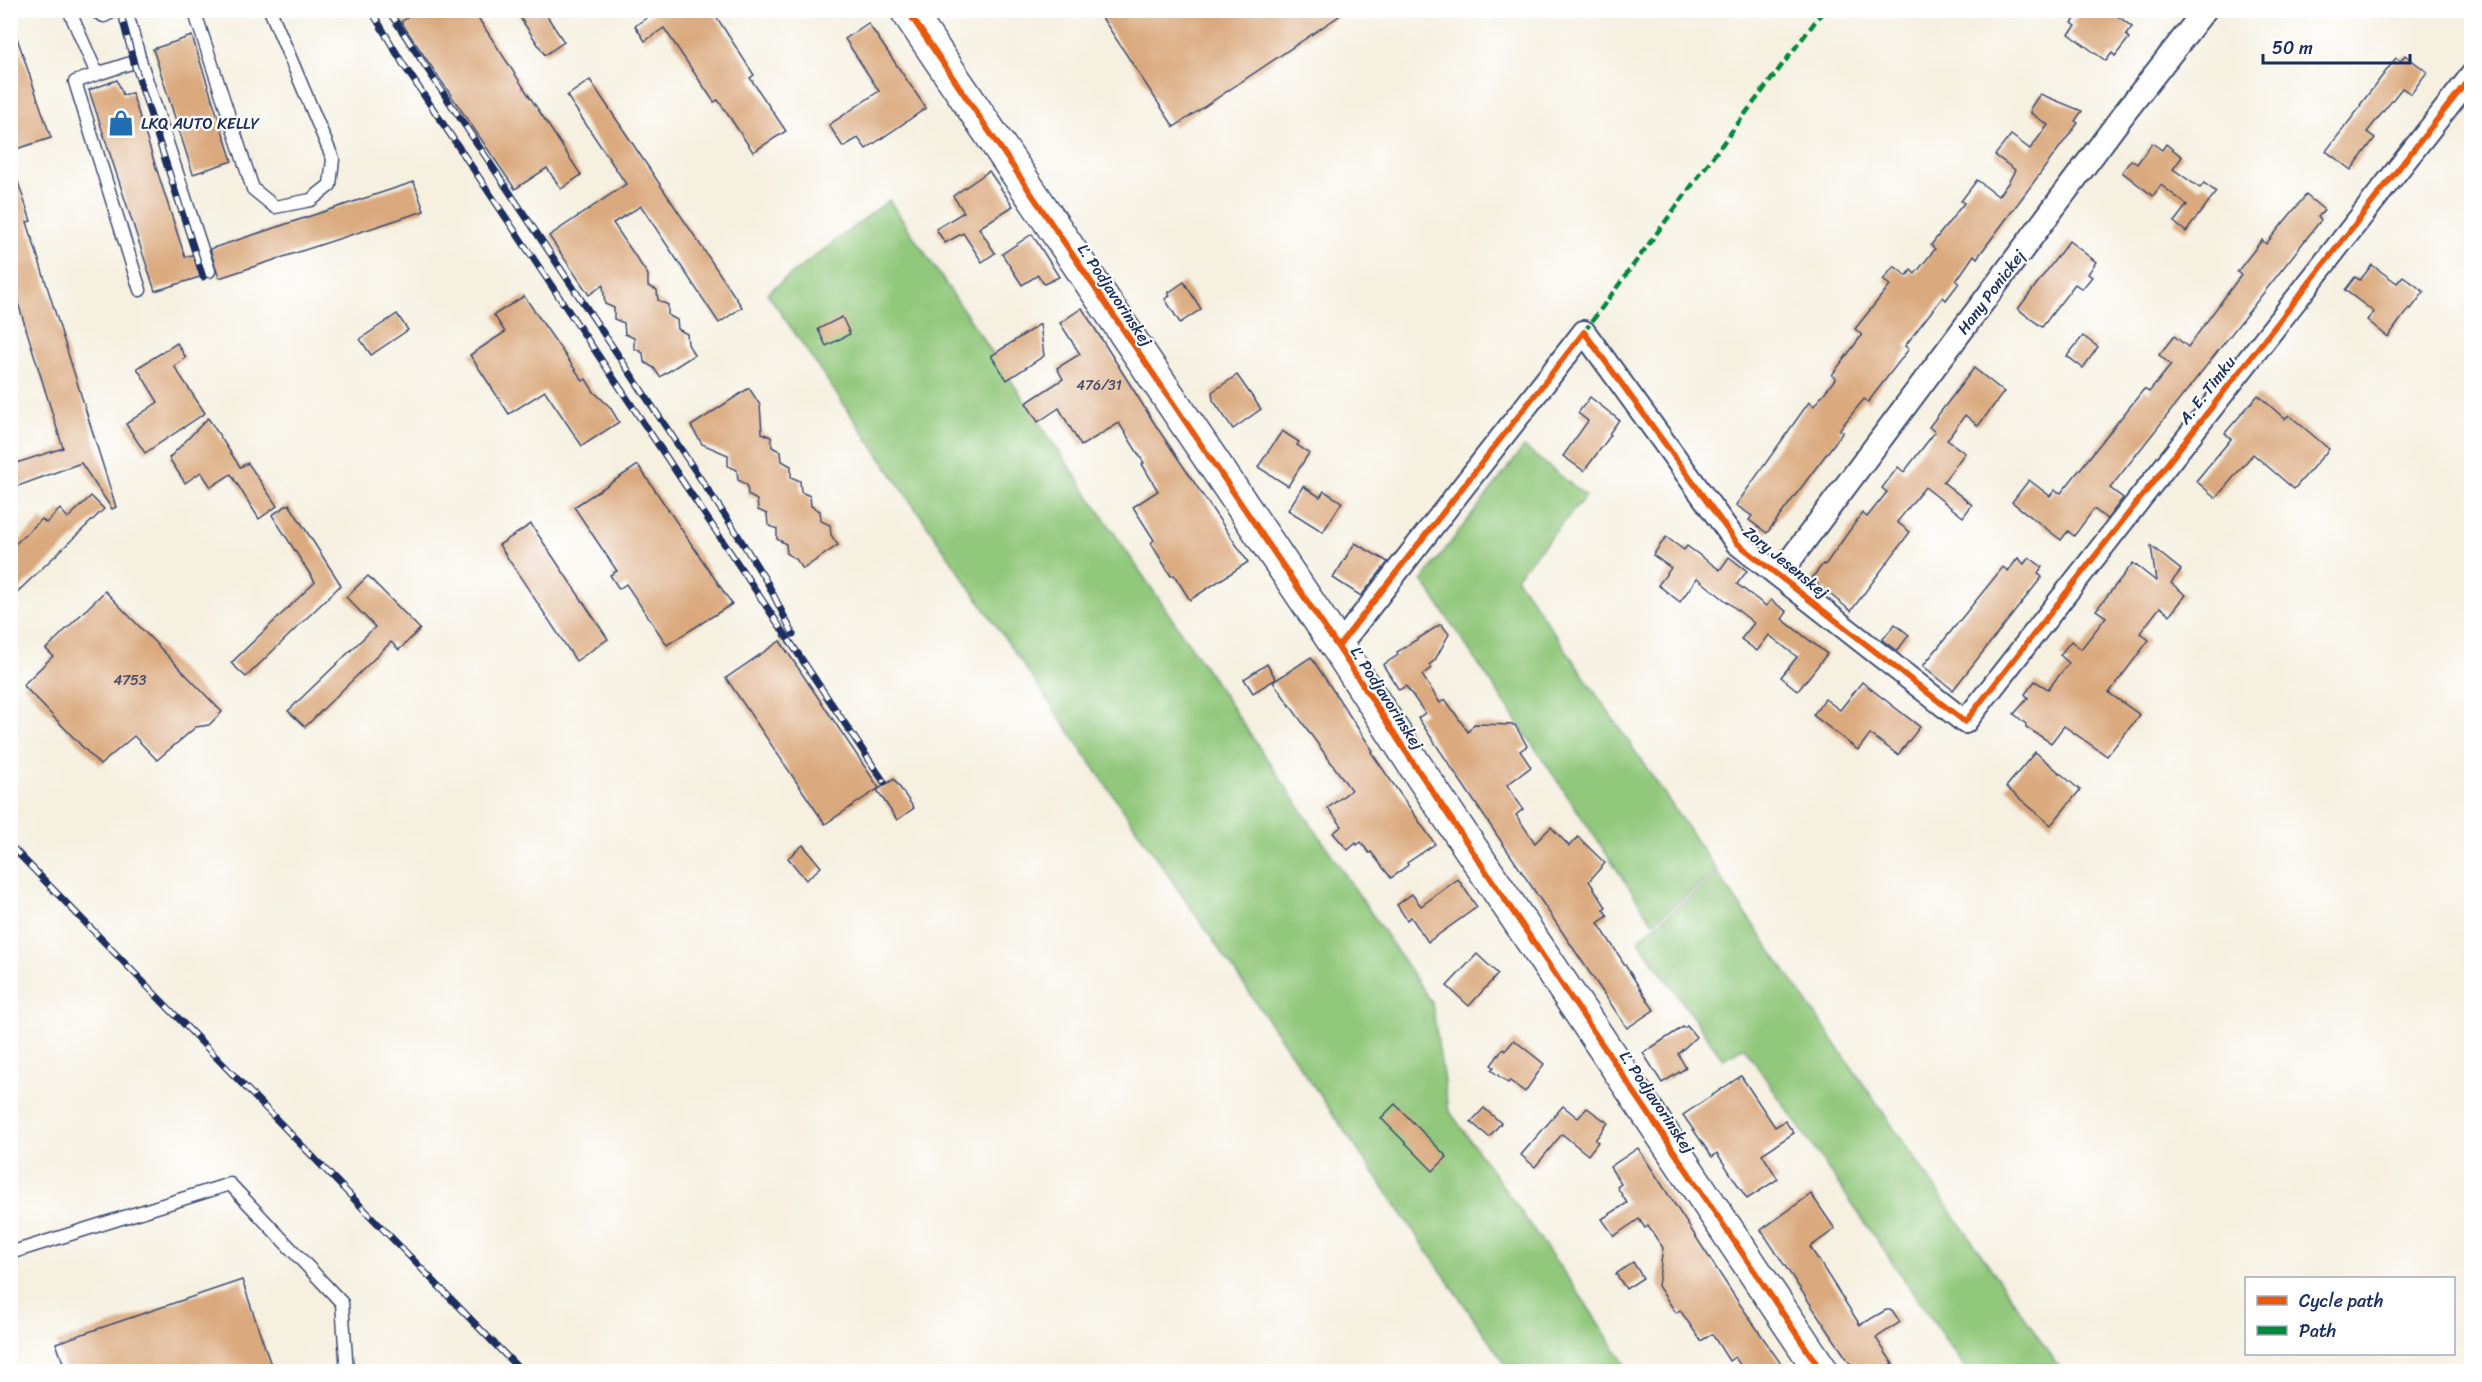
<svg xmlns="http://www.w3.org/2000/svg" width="2482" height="1382" font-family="Sriracha,sans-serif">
  <rect width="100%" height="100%" fill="#fff"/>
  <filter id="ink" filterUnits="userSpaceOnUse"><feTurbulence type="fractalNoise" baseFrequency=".0167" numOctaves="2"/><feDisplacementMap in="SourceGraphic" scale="12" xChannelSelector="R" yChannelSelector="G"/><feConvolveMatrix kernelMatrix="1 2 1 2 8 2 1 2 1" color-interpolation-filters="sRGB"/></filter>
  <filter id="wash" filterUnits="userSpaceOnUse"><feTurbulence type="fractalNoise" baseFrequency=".008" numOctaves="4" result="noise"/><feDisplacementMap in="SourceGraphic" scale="24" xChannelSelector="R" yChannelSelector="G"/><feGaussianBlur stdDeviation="1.35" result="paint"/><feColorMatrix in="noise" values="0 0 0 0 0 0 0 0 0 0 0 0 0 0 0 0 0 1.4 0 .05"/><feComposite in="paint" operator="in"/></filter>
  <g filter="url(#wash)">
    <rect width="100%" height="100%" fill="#f5f0e0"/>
    <g fill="#92c87b" stroke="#567c6c" stroke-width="1.5">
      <path d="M889,200L1432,1003L1448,1109L1584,1301L1629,1371H1510L767,293Z"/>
      <path d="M1524,447L1586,496L1516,577L1717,871L1653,923L1422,580Z"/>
      <path d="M1718,874L2062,1371H1967L1744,1047L1723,1059L1638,940Z"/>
    </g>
    <g id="blocks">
      <g fill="#daa97d">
        <path d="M402,10H473L581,175L561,189L547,168L515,189L401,22L407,18Z"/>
        <path d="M515,10H543L564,42L545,55Z"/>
        <path d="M658,10H712L754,75L750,78L786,131L753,152L718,100L714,102L664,28L645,41L635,26Z"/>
        <path d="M1097,10H1348L1174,127Z"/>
        <path d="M2082,10H2110L2132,27L2126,35L2129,38L2115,56L2112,53L2106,61L2069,34L2076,26L2072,23Z"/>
        <path d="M868,23L926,108L866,149L858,138L843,147L829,125L879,91L845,39Z"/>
        <path d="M10,26H13L51,138L10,151Z"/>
        <path d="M192,36L232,161L193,174L153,49Z"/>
        <path d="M2405,55L2427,72L2411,94L2402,88L2367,132L2375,138L2351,170L2326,151L2361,106L2360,105L2396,58L2401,61Z"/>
        <path d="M117,80L123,95L132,93L185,257L195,254L203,276L155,291L89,90Z"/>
        <path d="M590,80L742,307L719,323L641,206L613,223L648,275V286L657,290L658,300L668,305V315L677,320L678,329L687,334L688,344L694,355L660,377L654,368L644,362L643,353L634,348V338L625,334L624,323L614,319V308L605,304L603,285L589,295L549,236L626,184L567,96Z"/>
        <path d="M2040,94L2082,111L2075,121L2078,123L1977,258L1974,255L1956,281L1959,283L1946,300L1943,297L1921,325L1905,346L1909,349L1868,402L1864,399L1839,430L1843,432L1767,533L1749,520L1752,516L1736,505L1809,402L1814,406L1836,378L1832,375L1862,335L1855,329L1890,285L1883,280L1894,266L1907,276L1911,270L1915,274L1935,249L1931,245L1964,203L1961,201L1977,180L1998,196L2008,183L2015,170L1995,155L2011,135L2030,149L2048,125L2031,113V107Z"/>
        <path d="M2152,143L2162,150L2166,144L2182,157L2173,169L2200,188L2204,183L2216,192L2186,232L2174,222L2187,205L2161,185L2153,196L2122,172L2131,160L2137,164Z"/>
        <path d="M13,167L31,221L27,222L116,507L112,509L81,463L10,489V465L63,448L10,277V168Z"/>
        <path d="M989,171L1013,206L979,228L995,253L982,262L963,233L945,243L936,229L964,212L953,196Z"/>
        <path d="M414,182L424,211L219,278L210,249Z"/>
        <path d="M2306,195L2324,210L2318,217L2321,220L2110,488L2123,498L2107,519L2094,509L2074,536L2068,531L2061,540L2012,502L2029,480L2050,496L2055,490L2061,493L2144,389L2149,392L2171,365L2159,355L2174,336L2188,347L2241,275L2237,272L2262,240L2266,244Z"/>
        <path d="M1032,234L1059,277L1044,284L1038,275L1022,285L1002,254Z"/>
        <path d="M2069,241L2096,262L2088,274L2092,277L2082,289L2075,284L2042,327L2018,309Z"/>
        <path d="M2372,265L2397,283L2403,276L2424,292L2411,309L2409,308L2388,337L2367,320L2374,312L2345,290L2355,277L2360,280Z"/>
        <path d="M1184,282L1201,309L1180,323L1165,299L1170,296L1168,293Z"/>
        <path d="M524,296L583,381L586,379L594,392L610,407L619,422L582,446L545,391L509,414L470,355L505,332L494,315Z"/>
        <path d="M1082,308L1158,429L1248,562L1190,600L1174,575L1171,576L1151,543L1154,540L1133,507L1158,491L1142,464L1144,463L1119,423L1081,446L1059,408L1038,422L1026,403L1063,379L1057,368L1080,354L1060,323Z"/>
        <path d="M397,314L408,330L371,355L360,339Z"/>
        <path d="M842,317L850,334L826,346L818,329Z"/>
        <path d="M1040,324L1044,356L1007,380L991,356Z"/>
        <path d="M2083,336L2098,347L2083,368L2067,356Z"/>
        <path d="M177,343L186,358L174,366L205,413L145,453L126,424L158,402L137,368Z"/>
        <path d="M1974,368L2004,392L1978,426L1965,415L1947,440L1965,453L1943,482L1972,505L1963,517L1925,487L1897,522L1910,532L1851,611L1811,579L1823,564L1825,565L1862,513L1867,517L1887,492L1882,488L1898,467L1904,472L1935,432L1929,427Z"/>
        <path d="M1237,375L1261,409L1233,429L1213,400L1212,392Z"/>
        <path d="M749,388L760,405L762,433L771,437L772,447L781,452L782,461L791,466V477L800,481L801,492L810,496L811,506L820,511L821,521L830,525L831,535L838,545L803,569L796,559L787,554L786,544L777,539V529L768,525L767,514L758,510L757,500L748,495L747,485L738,480L737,470L728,466V455L702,444L691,426Z"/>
        <path d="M2258,395L2285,419L2289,415L2329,449L2294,489L2253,454L2216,498L2196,481L2231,439L2225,433Z"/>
        <path d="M1590,397L1619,420L1609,434L1611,435L1584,471L1563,456L1588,421L1578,413Z"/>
        <path d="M208,418L240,467L248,463L277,506L259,519L231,474L211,487L201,472L185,483L169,458Z"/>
        <path d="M1282,431L1299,442L1297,445L1309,453L1288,486L1258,467Z"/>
        <path d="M638,465L732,604L667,645L626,584L619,589L610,575L617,571L574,507Z"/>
        <path d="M1303,486L1320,497L1324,491L1342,502L1323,532L1288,510Z"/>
        <path d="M91,496L104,509L10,599V549L42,519L46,523L60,509L68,518Z"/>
        <path d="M289,504L341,585L246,677L231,663L315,582L272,515Z"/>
        <path d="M531,524L608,639L576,661L499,545Z"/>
        <path d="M1666,537L1684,550L1687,546L1720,570L1729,557L1747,571L1737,584L1766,606L1771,600L1787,612L1782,619L1827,654L1798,691L1781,677L1797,657L1769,635L1757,651L1741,639L1754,623L1697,578L1680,602L1658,585L1671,568L1653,555Z"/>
        <path d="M1355,543L1388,562L1361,596L1333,578Z"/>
        <path d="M2151,546L2181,570L2171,583L2186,595L2170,615L2160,607L2140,633L2149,640L2109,693L2140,715L2107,756L2064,726L2051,743L2026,727V724L2014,714L2028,698L2025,694L2035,681L2048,689L2069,663L2060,655L2071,641L2081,649L2106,617L2096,610L2133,563L2156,581Z"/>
        <path d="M2029,557L2042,567L2038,573L2042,577L1953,690L1923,666L2003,567L2008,571L2018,558L2024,564Z"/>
        <path d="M368,576L420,629L399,650L391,642L305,727L288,711L375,627L346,597Z"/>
        <path d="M105,591L222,712L209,725L196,727L157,760L134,736L100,765L23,685L53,656L46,649Z"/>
        <path d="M1441,624L1449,634L1435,660L1429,665L1431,668L1422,675L1440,703L1445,699L1468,732L1474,724L1515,725L1527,746L1520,751L1531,767L1507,785L1523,809L1516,815L1535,843L1551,827L1569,846L1578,837L1605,863L1589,881L1606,907L1603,909L1608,916L1598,923L1654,1010L1627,1028L1418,718L1425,713L1406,686L1399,690L1383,665L1398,655L1397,652Z"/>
        <path d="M1895,624L1909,635L1897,651L1882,640Z"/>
        <path d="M780,641L879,788L825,824L726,678Z"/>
        <path d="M1311,657L1373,751L1371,752L1435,844L1407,863L1408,865L1391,878L1371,852L1369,853L1361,842L1357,845L1356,843L1348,850L1333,833L1342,826L1328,808L1351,790L1273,682Z"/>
        <path d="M1267,664L1276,679L1253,693L1244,679Z"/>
        <path d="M1862,682L1920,727L1898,755L1870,734L1858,750L1813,715L1825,699L1840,710Z"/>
        <path d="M2035,752L2080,790L2051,825L2006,787Z"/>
        <path d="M894,779L914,808L897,820L877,790Z"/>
        <path d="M803,845L821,867L806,880L788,858Z"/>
        <path d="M1458,879L1477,907L1428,942L1411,917L1407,920L1397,905L1412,894L1421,906Z"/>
        <path d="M1477,954L1498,974L1469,1006L1447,986Z"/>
        <path d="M1687,1026L1696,1037L1678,1054L1686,1068L1662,1083L1643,1053L1683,1027L1684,1028Z"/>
        <path d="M1514,1040L1544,1064L1525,1092L1510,1081L1508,1083L1491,1070L1494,1067L1491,1065L1503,1049L1505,1051Z"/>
        <path d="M1741,1076L1775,1127L1785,1121L1794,1133L1762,1154L1778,1179L1747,1199L1717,1153L1712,1157L1683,1115Z"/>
        <path d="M1395,1104L1447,1157L1433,1171L1381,1118Z"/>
        <path d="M1563,1106L1578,1118L1587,1108L1608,1123L1595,1140L1598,1142L1588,1155L1562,1134L1535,1167L1521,1155Z"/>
        <path d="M1484,1108L1501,1123L1489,1137L1471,1122Z"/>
        <path d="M1638,1148L1735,1297L1786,1371H1744L1735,1357L1729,1361L1712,1334L1701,1341L1680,1310L1676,1313L1658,1286L1663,1248L1648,1226L1645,1228L1639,1219L1614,1236L1602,1219L1627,1203L1617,1187L1621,1184L1610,1167Z"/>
        <path d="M1811,1194L1835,1229L1810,1247L1860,1325L1886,1310H1892L1900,1322L1876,1338L1893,1364L1882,1371H1855L1761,1230Z"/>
        <path d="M1633,1262L1643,1278L1626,1289L1616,1274Z"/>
        <path d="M242,1280L273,1371H66L56,1343Z"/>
      </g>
    </g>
  </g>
  <g filter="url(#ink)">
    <use href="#blocks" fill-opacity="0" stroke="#3c4c72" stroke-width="1.5"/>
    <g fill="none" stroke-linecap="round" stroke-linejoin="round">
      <g stroke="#3c4c72" stroke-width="15">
        <g id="lane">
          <path d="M69,10L97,74L75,82L140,290"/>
          <path d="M92,10L104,16L117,10"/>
          <path d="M126,10L140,60"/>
          <path d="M194,10L253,189L275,207L311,200L330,185L333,159L270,10"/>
          <path d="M97,74L140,60L209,271"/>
          <path d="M10,1253L230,1184L342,1303L347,1372"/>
        </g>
      </g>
      <g stroke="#3c4c72" stroke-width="26">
        <g id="street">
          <path d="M1779,575L2126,111L2205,10"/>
          <path d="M1338,647L1584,332L1737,543L1965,722L2472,75"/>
        </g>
      </g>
      <g stroke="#3c4c72" stroke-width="36">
        <path id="secondary" d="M907,10L1338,647L1416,767L1822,1372"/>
      </g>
      <use href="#lane" stroke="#fff" stroke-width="12"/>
      <use href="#street" stroke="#fff" stroke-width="22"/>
      <use href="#secondary" stroke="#fff" stroke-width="33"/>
      <g stroke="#1b2f5e" stroke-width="7">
        <g id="rail">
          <path d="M120,10L135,67L203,277"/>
          <path d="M371,10L403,64L884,782"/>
          <path d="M388,10L734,529L768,584L793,634"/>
          <path d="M10,845L522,1372"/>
        </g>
      </g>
      <use href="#rail" stroke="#fff" stroke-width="4.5" stroke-dasharray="14" stroke-linecap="butt"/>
      <path stroke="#00873e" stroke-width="4.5" stroke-dasharray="9 4.5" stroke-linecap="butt" d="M1584,332L1732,131L1824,10"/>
      <g stroke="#fff" stroke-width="10">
        <g id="cycleway">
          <path d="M907,10L1338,647L1416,767L1822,1372"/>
          <path d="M1338,647L1584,332L1737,543L1965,722L2472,75"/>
        </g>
      </g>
      <use href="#cycleway" stroke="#e8590c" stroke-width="6"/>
    </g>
  </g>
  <defs>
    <g id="shop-bare" transform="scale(2.07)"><path d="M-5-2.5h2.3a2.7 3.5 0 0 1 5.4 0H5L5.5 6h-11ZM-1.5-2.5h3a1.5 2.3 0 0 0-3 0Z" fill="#1f6fb2" stroke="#fff" stroke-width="2.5" paint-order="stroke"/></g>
  </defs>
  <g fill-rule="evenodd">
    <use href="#shop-bare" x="121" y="123"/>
  </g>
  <g text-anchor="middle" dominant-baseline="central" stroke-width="4.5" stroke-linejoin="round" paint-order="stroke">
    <g font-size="14" fill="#4b4e66">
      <text x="1099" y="385">476/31</text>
      <text x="130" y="680">4753</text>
    </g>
    <g font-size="16" fill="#1b2f5e" stroke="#fff" text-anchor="start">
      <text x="141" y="123">LKQ AUTO KELLY</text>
    </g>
    <g font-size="16" fill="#1b2f5e" stroke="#fff">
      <text transform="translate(1991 292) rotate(-53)">Hany Ponickej</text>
      <text transform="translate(1115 295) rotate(56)">Ľ. Podjavorinskej</text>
      <text transform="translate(2207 390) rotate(-52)">A. E. Timku</text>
      <text transform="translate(1786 562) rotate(39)">Zory Jesenskej</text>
      <text transform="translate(1387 698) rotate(57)">Ľ. Podjavorinskej</text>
      <text transform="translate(1657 1102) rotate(56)">Ľ. Podjavorinskej</text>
    </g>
  </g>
  <rect width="2482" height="1382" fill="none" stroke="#fff" stroke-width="36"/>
  <rect x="2245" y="1277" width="210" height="78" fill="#ffffff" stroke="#a4acbf" stroke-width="1.5"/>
  <rect x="2257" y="1296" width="30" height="9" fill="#e8590c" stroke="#a4acbf" stroke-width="1.5"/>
  <text x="2299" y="1307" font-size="18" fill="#1b2f5e">Cycle path</text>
  <rect x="2257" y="1326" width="30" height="9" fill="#00873e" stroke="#a4acbf" stroke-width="1.5"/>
  <text x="2299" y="1337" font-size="18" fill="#1b2f5e">Path</text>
  <path d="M2263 54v9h147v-9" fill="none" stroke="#1b2f5e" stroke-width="3"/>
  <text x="2272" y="54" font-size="18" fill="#1b2f5e" stroke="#ffffff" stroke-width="4.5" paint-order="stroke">50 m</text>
</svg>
